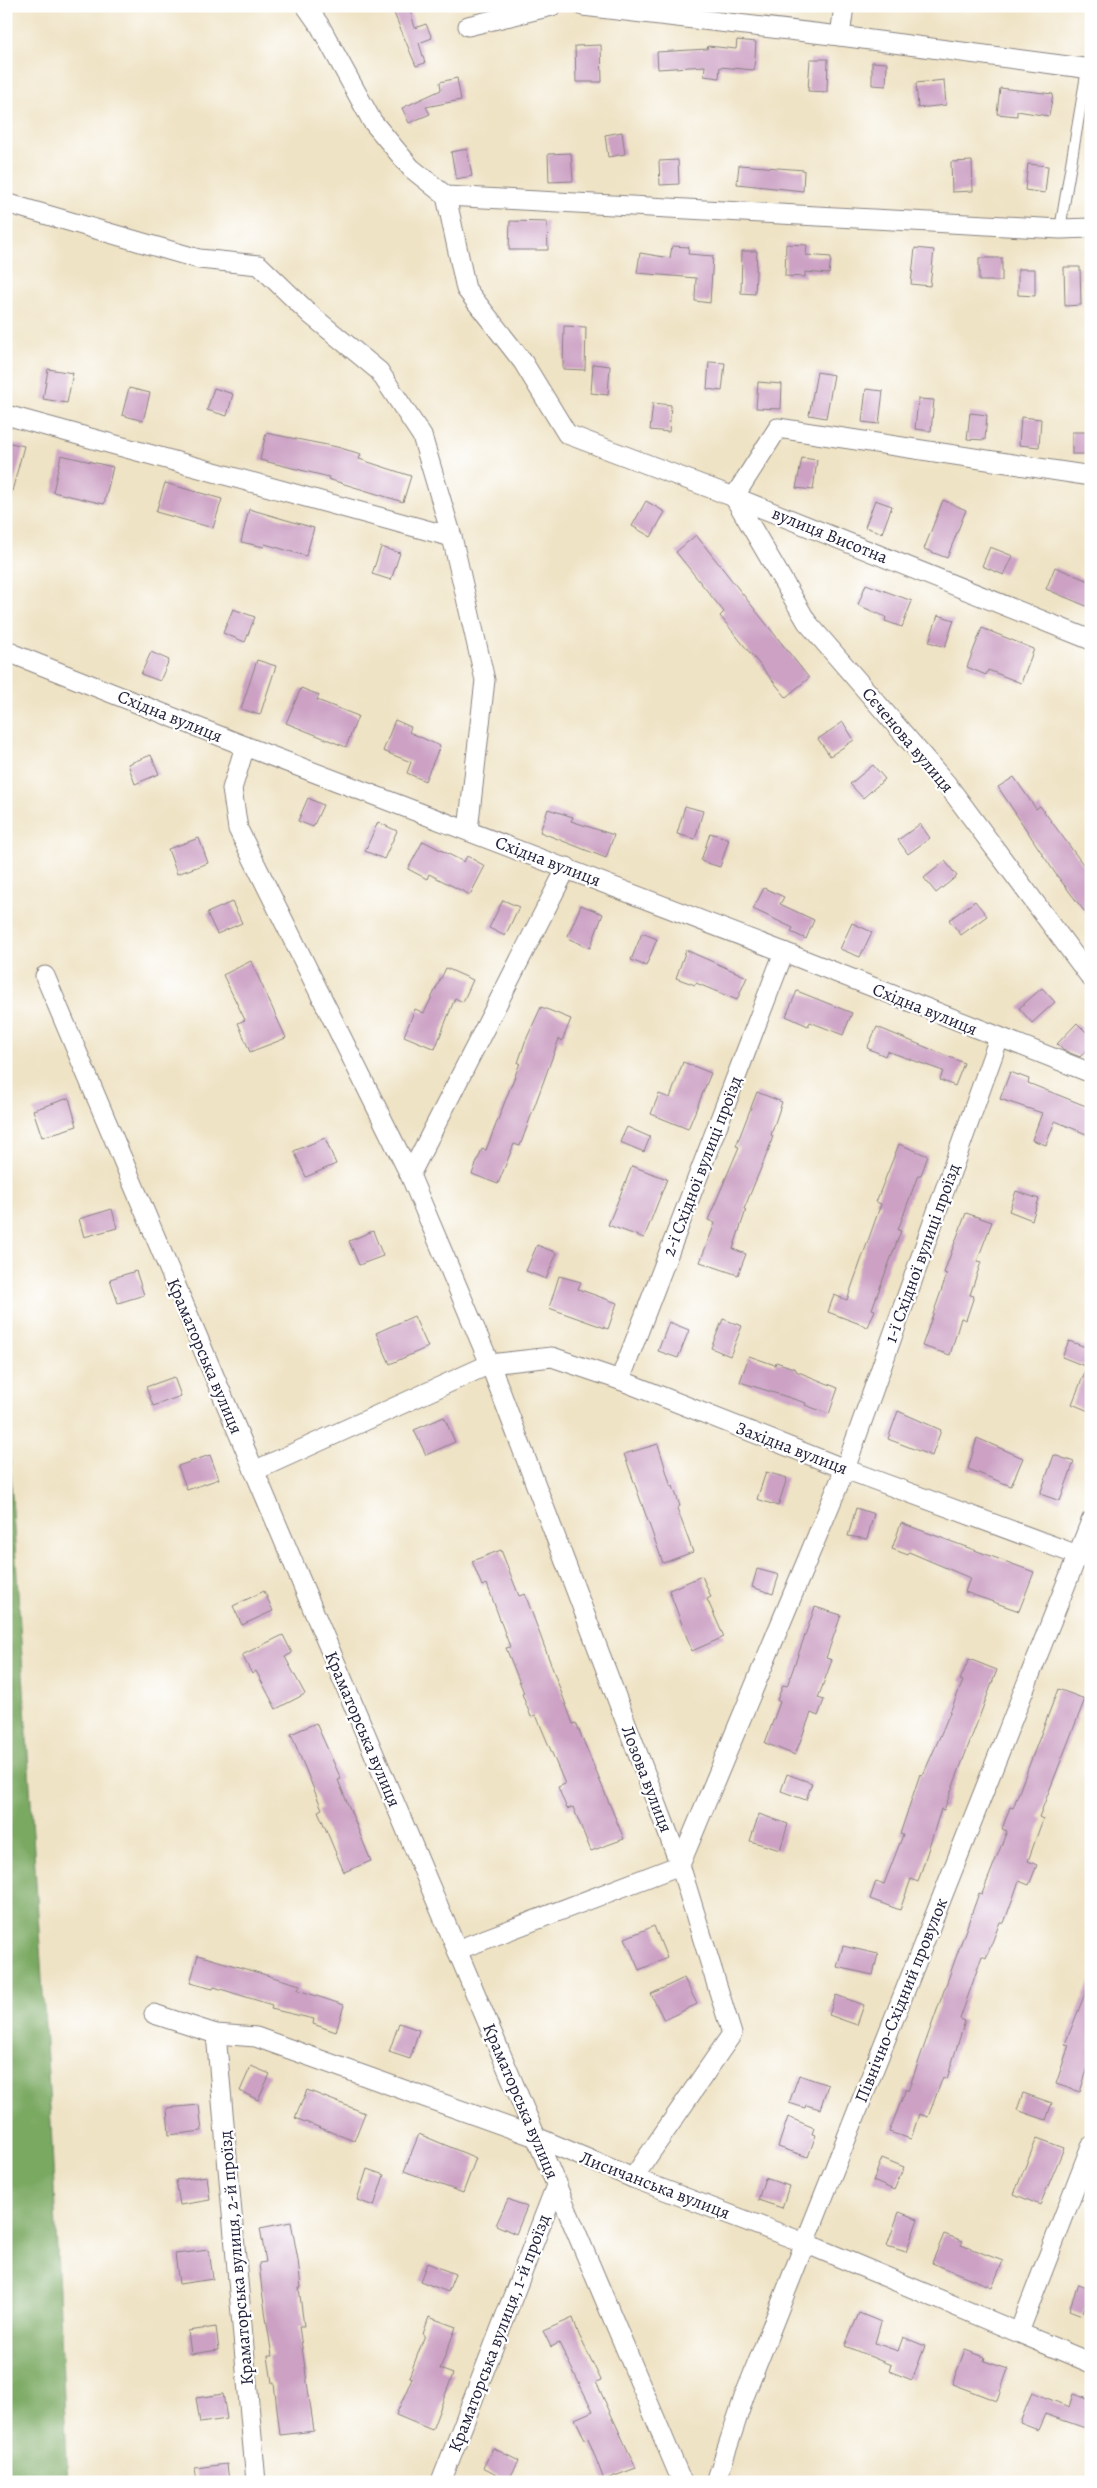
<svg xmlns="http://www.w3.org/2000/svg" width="1097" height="2488" font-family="Alegreya,serif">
  <rect width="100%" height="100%" fill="#fff"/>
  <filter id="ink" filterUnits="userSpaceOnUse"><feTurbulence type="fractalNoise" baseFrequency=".02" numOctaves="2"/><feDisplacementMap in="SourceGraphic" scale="10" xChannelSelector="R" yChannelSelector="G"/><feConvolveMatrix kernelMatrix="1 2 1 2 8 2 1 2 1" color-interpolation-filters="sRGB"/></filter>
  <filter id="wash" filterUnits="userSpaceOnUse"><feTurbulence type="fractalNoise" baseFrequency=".0096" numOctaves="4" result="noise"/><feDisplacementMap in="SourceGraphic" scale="20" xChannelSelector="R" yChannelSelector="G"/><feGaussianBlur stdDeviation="1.12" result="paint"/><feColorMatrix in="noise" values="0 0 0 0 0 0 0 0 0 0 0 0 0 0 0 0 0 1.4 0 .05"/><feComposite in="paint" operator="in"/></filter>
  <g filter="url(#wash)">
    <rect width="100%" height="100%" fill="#efe3c5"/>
    <path fill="#7aa962" stroke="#4e664e" d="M6,1400L51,2123L68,2482H6Z"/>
    <g id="blocks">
      <g fill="#cca1c4">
        <path d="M391,6H409L415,28L426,24L432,38L419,43L425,63L416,66Z"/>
        <path d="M737,40L756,42L754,70L720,67L719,78L704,76L705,66L658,69L657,52L707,49L708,46L736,49Z"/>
        <path d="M601,45L602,82H576L575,46Z"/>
        <path d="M810,59H828L827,92L808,91Z"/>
        <path d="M872,62L887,63L886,86L872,85Z"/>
        <path d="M457,78L461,100L426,107L430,114L409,123L402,108L441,90L440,82Z"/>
        <path d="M944,80L946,105L918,108L916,83Z"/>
        <path d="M1000,88L1053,94L1049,116L1017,111V116L997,114Z"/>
        <path d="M622,132L625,154L608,157L605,135Z"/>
        <path d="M467,149L472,176L456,179L451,152Z"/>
        <path d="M571,153L573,181L549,182L548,154Z"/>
        <path d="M678,160L679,184L660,185L659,161Z"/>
        <path d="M972,161L973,191L952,192L951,162Z"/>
        <path d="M1028,164L1048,166L1045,193L1025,190Z"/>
        <path d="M739,165L804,170L803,191L737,184Z"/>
        <path d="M510,221L547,222L548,250H509Z"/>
        <path d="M786,244L807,245L806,255L831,257L829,274L805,272V277L785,276Z"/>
        <path d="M672,246L689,247L688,254L713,256L710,303L695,301L696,278L637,273L640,253L670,258Z"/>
        <path d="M915,248L934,250L930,286L911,284Z"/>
        <path d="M742,251H757L755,294L741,293Z"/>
        <rect x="979" y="258" width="23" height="23"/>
        <path d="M1064,267H1080L1081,305L1065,306Z"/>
        <path d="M1018,269H1035V296L1018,295Z"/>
        <path d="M564,326L586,327L585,370L563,369Z"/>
        <path d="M709,362L725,363L722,391L707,389Z"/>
        <path d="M593,364L610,366L608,395L591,393Z"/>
        <path d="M48,369L73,373L67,403L43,399Z"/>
        <path d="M817,372L834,375L826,418L809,415Z"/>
        <path d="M758,382L782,384L781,409L756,408Z"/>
        <path d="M129,388L150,393L143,421L122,415Z"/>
        <path d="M214,388L233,394L227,416L207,410Z"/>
        <path d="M866,389L883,391L879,424L862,422Z"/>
        <path d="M918,399L934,400L931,431L915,429Z"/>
        <path d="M653,403L671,405L669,432L650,430Z"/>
        <path d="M970,413L987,415L985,440L967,439Z"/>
        <path d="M1021,417L1041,419L1039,447L1019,445Z"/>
        <rect x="1072" y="432" width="17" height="22"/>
        <path d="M266,433L337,447L361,454L359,459L411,476L403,502L328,479L329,477L260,460Z"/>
        <path d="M6,442L24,446L11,495L6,494Z"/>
        <path d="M61,455L113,467L104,504L53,492Z"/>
        <path d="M802,458L817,460L813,490L796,488Z"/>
        <path d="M165,483L222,499L213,528L156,512Z"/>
        <path d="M875,500L892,506L882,533L865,527Z"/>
        <path d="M943,500L966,510L947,558L924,549Z"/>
        <path d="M646,501L665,512L651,537L632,526Z"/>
        <path d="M249,509L314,528L306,556L265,544L264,547L241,542Z"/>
        <path d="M696,535L809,678L786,697L720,616L724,612L676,552Z"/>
        <path d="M381,547L400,553L391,580L372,574Z"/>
        <path d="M990,547L1013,556L1004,575L982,566Z"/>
        <path d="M1055,567L1091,582V608L1046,589Z"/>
        <path d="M866,584L912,601L902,627L885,621L886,617L858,605Z"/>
        <path d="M233,609L255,617L245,642L223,633Z"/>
        <path d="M938,615L954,620L945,647L929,642Z"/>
        <path d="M982,628L1034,649L1021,683L988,670L986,675L967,667Z"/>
        <path d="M151,652L169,660L160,681L141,674Z"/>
        <path d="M257,660L276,666L260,715L241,709Z"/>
        <path d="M301,688L319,695L317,700L358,716L346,747L286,723Z"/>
        <path d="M395,720L411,727L409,732L440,746L425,781L407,773L411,762L383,751Z"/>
        <path d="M843,722L854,740L830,756L818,739Z"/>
        <path d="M151,755L159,774L135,784L128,764Z"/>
        <path d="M873,765L885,779L863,798L850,784Z"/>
        <path d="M1014,777L1036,809L1040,806L1091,875V920L1055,873L998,787Z"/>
        <path d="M308,798L323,805L313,827L298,821Z"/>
        <path d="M685,806L703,811L695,839L677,834Z"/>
        <path d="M548,809L573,817L571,821L614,835L606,858L540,832Z"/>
        <path d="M378,822L397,831L384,859L365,851Z"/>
        <path d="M920,824L930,838L908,854L898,840Z"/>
        <path d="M710,833L729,839L720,867L701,861Z"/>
        <path d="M199,838L208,863L177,874L168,849Z"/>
        <path d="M423,841L464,862L467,856L485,866L470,895L429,874L427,879L408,869Z"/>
        <path d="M945,861L957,876L936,893L924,878Z"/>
        <path d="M764,888L784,897L780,904L814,920L806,939L791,932L793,928L753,909Z"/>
        <path d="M503,900L519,907L505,936L489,928Z"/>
        <path d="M975,901L987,916L961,935L949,920Z"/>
        <path d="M232,902L242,923L217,934L207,913Z"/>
        <path d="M581,905L603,914L590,948L567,938Z"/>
        <path d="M852,923L872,932L860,957L840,949Z"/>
        <path d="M642,933L657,939L646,966L631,960Z"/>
        <path d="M686,950L747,977L737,1000L696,983L695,985L676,978Z"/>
        <path d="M251,961L286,1038L250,1052L238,1023L245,1020L223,975Z"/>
        <path d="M446,968L473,980L463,1002L455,998L435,1049L404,1036L415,1009L424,1013Z"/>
        <path d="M1042,988L1055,1002L1032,1023L1019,1008Z"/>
        <path d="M797,991L852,1013L843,1035L810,1022L808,1026L786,1016Z"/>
        <path d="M541,1007L571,1019L562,1041L559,1039L520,1146L514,1144L498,1184L472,1174L482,1149L486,1150L520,1063H518L525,1042Z"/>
        <path d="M1077,1023L1091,1037V1045L1080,1057L1063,1050L1057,1044Z"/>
        <path d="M877,1027L964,1063L955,1086L940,1080L943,1071L887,1051L885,1056L867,1048Z"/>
        <path d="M683,1062L711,1073L688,1129L651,1114L659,1094L670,1098Z"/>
        <path d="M1010,1072L1029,1079L1028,1083L1091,1108V1136L1055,1121L1046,1145L1032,1140L1042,1113L1000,1099Z"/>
        <path d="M757,1092L782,1102L771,1135L773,1136L768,1151L744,1209L746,1210L733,1249L746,1254L738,1275L700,1262L715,1223L708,1220L739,1147L736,1146Z"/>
        <path d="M69,1098L77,1126L42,1137L33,1110Z"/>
        <path d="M627,1127L650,1137L644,1152L620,1142Z"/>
        <path d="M325,1138L336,1164L306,1177L294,1151Z"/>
        <path d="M899,1144L928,1156L921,1175H918L898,1230L901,1231L872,1309L875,1310L868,1327L828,1312L834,1295L847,1300L881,1204L876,1202Z"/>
        <path d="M632,1166L667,1179L644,1238L608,1225Z"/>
        <path d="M1016,1191L1039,1199L1032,1220L1009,1211Z"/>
        <path d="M112,1209L117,1228L84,1237L79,1219Z"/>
        <path d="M966,1213L992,1222L977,1261L981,1262L970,1295L974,1296L966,1320L961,1318L950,1355L922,1346L947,1274L944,1273L951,1253Z"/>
        <path d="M373,1231L383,1256L359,1265L349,1241Z"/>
        <path d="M537,1245L557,1253L546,1279L526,1271Z"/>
        <path d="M136,1271L144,1295L118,1303L110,1279Z"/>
        <path d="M559,1276L581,1282L578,1289L617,1303L608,1329L549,1308Z"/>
        <path d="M414,1316L428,1347L390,1364L376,1333Z"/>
        <path d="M723,1319L742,1326L730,1356L711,1348Z"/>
        <path d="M669,1322L689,1330L678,1358L658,1351Z"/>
        <path d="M1069,1341L1091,1349V1412L1072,1404L1087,1367L1062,1357Z"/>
        <path d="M749,1356L775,1365L776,1362L796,1369V1371L838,1388L829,1414L805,1405L806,1403L740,1382Z"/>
        <path d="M174,1377L181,1396L153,1406L146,1387Z"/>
        <path d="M898,1411L941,1430L932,1456L888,1439Z"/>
        <path d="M444,1417L455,1442L426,1455L414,1430Z"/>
        <path d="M977,1438L1023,1458L1011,1486L968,1469Z"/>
        <path d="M658,1444L671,1487L673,1486L680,1506L677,1508L693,1552L663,1563L624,1454Z"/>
        <path d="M210,1455L219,1479L187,1490L178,1466Z"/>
        <path d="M1054,1455L1074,1462L1060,1501L1040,1494Z"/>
        <path d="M766,1472L787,1478L778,1506L757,1499Z"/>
        <path d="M856,1508L874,1514L867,1539L848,1536Z"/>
        <path d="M901,1523L1034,1572L1019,1611L965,1592L970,1578L909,1552L908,1555L892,1549Z"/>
        <path d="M501,1550L519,1596L525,1594L573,1724L576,1723L624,1839L591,1851L573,1807L567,1809L558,1787L565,1784L536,1715L531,1717L522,1694L524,1693L506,1648L510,1647L487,1584L482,1586L472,1561Z"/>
        <path d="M757,1569L779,1575L773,1594L752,1587Z"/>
        <path d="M702,1576L711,1597L707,1599L724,1637L692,1651L669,1590Z"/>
        <path d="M264,1591L273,1611L242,1625L233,1606Z"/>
        <path d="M815,1607L841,1615L826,1658L832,1660L818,1698L824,1700L818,1716L811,1713L795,1755L765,1743L780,1702L777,1700L783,1685L787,1686Z"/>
        <path d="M283,1635L292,1653L285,1657L305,1694L276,1709L256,1671L252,1674L242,1655Z"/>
        <path d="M969,1659L997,1670L944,1810L941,1809L918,1882L911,1879L900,1910L870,1899L876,1881L884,1884L903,1835L900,1834L920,1774L923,1775L941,1734L963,1681L960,1680Z"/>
        <path d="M1058,1689L1085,1699L1039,1817L1043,1819L1028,1861L1037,1865L1029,1885L1019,1881L1004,1923L1000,1922L986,1958L982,1956L960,2019L965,2021L947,2079L943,2077L928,2117L919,2114L911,2139L889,2132L906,2089L908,2091L979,1893L982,1894L1007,1831L1002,1829L1010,1807L1013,1808Z"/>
        <path d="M316,1723L341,1779L338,1780L371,1861L344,1872L318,1811L322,1809L291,1734Z"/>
        <path d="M787,1774L812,1783L806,1800L781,1791Z"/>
        <path d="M759,1814L788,1824L780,1850L750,1841Z"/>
        <path d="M654,1926L667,1958L639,1970L625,1938Z"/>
        <path d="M843,1946L878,1954L873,1975L837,1967Z"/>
        <path d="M198,1955L300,1985L298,1990L344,2005L336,2032L313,2024L314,2019L271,2009L272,2005L214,1987L213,1989L190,1983Z"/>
        <path d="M684,1978L697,2004L664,2020L651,1994Z"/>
        <path d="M1090,1981L1091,2058L1080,2092L1056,2084L1069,2045L1065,2044Z"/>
        <path d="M836,1995L864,2005L857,2025L829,2015Z"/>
        <path d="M399,2023L419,2030L410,2059L389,2052Z"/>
        <path d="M251,2066L270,2074L258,2100L240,2091Z"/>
        <path d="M799,2075L828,2085L820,2109L806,2105L805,2108L789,2103Z"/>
        <path d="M307,2090L365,2113L354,2141L295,2118Z"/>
        <path d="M1023,2093L1052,2103L1046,2120L1017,2110Z"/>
        <path d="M199,2105L202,2131L169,2135L167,2108Z"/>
        <path d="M788,2117L814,2128L812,2134L816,2135L808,2157L778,2147Z"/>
        <path d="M419,2134L476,2158L463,2193L404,2171Z"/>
        <path d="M1037,2138L1064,2148L1040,2205L1014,2194Z"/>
        <path d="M882,2158L904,2167L894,2190L873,2181Z"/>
        <path d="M367,2169L384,2175L374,2206L357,2200Z"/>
        <path d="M207,2176L210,2200L180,2205L176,2180Z"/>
        <path d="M765,2178L789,2186L782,2208L758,2200Z"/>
        <path d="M508,2199L527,2207L516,2234L496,2225Z"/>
        <path d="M899,2212L918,2219L906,2252L887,2246Z"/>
        <path d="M291,2222L298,2260L301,2288H299L304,2326H299L314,2431L280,2435L274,2383H272L268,2356H272L262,2291L259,2263L266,2262L260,2228Z"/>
        <path d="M944,2234L963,2241L961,2245L1003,2261L992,2287L932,2263Z"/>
        <path d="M209,2250L213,2279L179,2284L175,2254Z"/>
        <path d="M427,2263L455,2274L448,2292L420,2281Z"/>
        <path d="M1078,2284L1091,2289L1082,2315L1069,2310Z"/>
        <path d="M859,2313L881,2322L875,2343L898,2351L903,2337L925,2346L912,2380L889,2371L891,2365L845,2346Z"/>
        <path d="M429,2317L456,2327L440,2369L453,2374L432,2430L396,2415L412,2378L409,2377L425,2335L423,2334Z"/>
        <path d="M573,2318L579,2335L601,2380L596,2382L636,2468L604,2480L588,2438L585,2439L575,2419L593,2411L559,2343L551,2347L543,2331Z"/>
        <path d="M216,2327L219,2350L191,2354L188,2331Z"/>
        <path d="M965,2350L985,2357L984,2361L1008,2369L997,2401L952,2384Z"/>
        <path d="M1032,2392L1069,2407L1073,2394L1091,2400L1087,2414L1091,2416V2430L1045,2414L1038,2430L1020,2423Z"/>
        <path d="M223,2394L227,2419L200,2423L196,2398Z"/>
        <path d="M493,2448L519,2461L508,2481L483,2468Z"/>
        <path d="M227,2464L229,2482H197L195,2468Z"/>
      </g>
    </g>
  </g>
  <g filter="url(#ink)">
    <use href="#blocks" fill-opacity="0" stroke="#888280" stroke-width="1"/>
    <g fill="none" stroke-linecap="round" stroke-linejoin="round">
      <g stroke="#888280" stroke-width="12">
        <path id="lane" d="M1060,229L1087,69"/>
      </g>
      <g stroke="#888280" stroke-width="21">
        <g id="street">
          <path d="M306,6L320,26L372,121L411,168L446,196L1060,229L1091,228"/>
          <path d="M583,6L840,36L1091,69"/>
          <path d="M468,26L552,6"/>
          <path d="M840,36L844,6"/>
          <path d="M446,196L466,289L523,362L567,434L734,497L1091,640"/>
          <path d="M6,203L199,259L259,265L311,315L379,371L422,436L452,537L485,680L468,830"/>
          <path d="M6,415L452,537"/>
          <path d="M1091,476L778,428L734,497L807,622L946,783L1091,978"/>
          <path d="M6,649L13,654L245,746L784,952L1091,1073"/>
          <path d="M245,746L232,789L238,829L410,1175L490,1364L680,1865L732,2034L633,2178"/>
          <path d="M45,976L682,2482"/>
          <path d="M410,1175L567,867"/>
          <path d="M620,1380L784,952"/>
          <path d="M254,1471L490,1364L552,1357L620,1380L845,1469L1091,1560"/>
          <path d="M457,1950L680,1865L845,1469L999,1038"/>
          <path d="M154,2014L216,2034L256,2037L536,2137L633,2178L805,2243L1091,2363"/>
          <path d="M216,2034L256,2482"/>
          <path d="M1019,2332L1091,2146"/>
          <path d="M441,2482L557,2183"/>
          <path d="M716,2482L744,2397L1091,1521"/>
        </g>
      </g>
      <use href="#lane" stroke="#fff" stroke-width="10"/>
      <use href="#street" stroke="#fff" stroke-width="19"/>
    </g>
  </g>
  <g text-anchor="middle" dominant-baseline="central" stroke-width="4.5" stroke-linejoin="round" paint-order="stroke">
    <g font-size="18" fill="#22223b" stroke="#fff">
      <text transform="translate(830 535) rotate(22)">вулиця Висотна</text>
      <text transform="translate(170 716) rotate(22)">Східна вулиця</text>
      <text transform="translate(908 740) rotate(50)">Сєченова вулиця</text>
      <text transform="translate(548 861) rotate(21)">Східна вулиця</text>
      <text transform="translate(925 1009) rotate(22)">Східна вулиця</text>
      <text transform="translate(702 1166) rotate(-69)">2-ї Східної вулиці проїзд</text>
      <text transform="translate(922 1253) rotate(-70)">1-ї Східної вулиці проїзд</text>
      <text transform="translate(205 1356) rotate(67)">Краматорська вулиця</text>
      <text transform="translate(792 1448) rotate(21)">Західна вулиця</text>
      <text transform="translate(363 1729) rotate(67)">Краматорська вулиця</text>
      <text transform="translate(647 1779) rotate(69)">Лозова вулиця</text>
      <text transform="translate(901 2000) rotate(-68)">Північно-Східний провулок</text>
      <text transform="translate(521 2101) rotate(67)">Краматорська вулиця</text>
      <text transform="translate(655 2185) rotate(21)">Лисичанська вулиця</text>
      <text transform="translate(236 2258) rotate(-95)">Краматорська вулиця, 2-й проїзд</text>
      <text transform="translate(499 2333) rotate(-69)">Краматорська вулиця, 1-й проїзд</text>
    </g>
  </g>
  <rect width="1097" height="2488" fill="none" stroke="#fff" stroke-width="25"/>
</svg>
